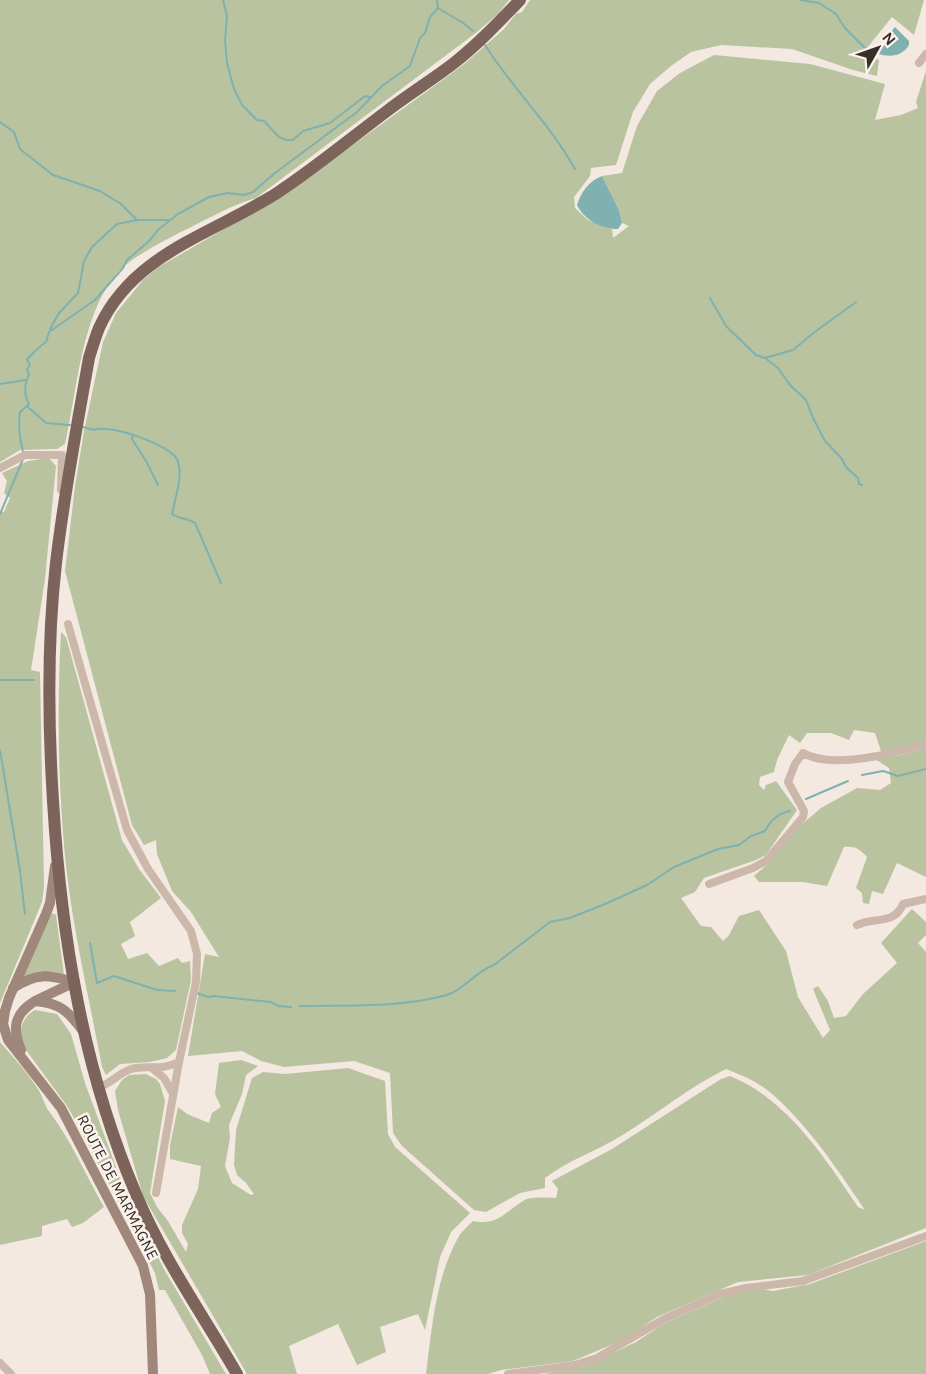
<svg xmlns="http://www.w3.org/2000/svg" width="926" height="1374" font-family="Karla,sans-serif">
  <rect width="100%" height="100%" fill="#f3e9e0"/>
  <g fill="#b9c39f">
    <path d="M0,0H509L498,14L477,32L256,198C231,205 208,219 185,230C167,239 128,259 116,274C81,317 77,391 65,444L57,449L20,450L0,462Z"/>
    <path d="M530,0H924L914,35L892,17L862,54L879,60L877,76L853,70L792,49L721,45L691,52L671,66L650,84L633,112L616,165L591,168L590,176L574,197L575,208L588,220L612,229L613,238L629,226L622,223L619,210L602,176L622,173L637,126L657,91L680,73L714,55L810,64L885,84L875,120L901,115L918,108L916,102L926,71V740L897,750L881,751L875,733L854,730L849,740L831,733H807L800,743L789,735L777,760L774,772L760,777L759,785L764,790L766,785L776,781L797,810L766,855L756,860L704,878L695,892L681,898L701,926L711,927L723,941L729,935L739,916L759,910L786,951L798,997L823,1038L830,1030L813,989L818,986L828,1001L834,1018L846,1016L863,994L897,963L881,943L912,909L926,922V935L918,943L926,952V1228L808,1275L738,1282L657,1317L623,1340L573,1361L501,1370L488,1374H426C432,1329 435,1279 458,1238C461,1232 468,1226 473,1221C498,1226 505,1212 523,1201C531,1196 547,1198 556,1198L558,1189L552,1181L612,1149L721,1079L730,1076C787,1099 825,1158 858,1207L865,1210C837,1169 809,1126 771,1093C758,1082 742,1075 726,1069C689,1087 657,1114 621,1136C597,1151 568,1160 545,1178V1188L520,1193L486,1212L474,1210L402,1146L393,1133L390,1073L354,1061L284,1067L261,1061L242,1051L188,1056L205,954L219,957L191,912L172,891L157,854L156,840L144,845L132,825L65,571L75,486L84,431L103,342L116,313L143,280L157,268L288,192L463,65L503,30L516,14L522,12Z"/>
    <path d="M49,458L56,466L45,579L31,670L40,672L44,887L42,902L0,1003V511L4,512L10,498L4,493L7,481L2,473L28,461Z"/>
    <path d="M61,632L66,637L122,840L139,869L161,898L130,922L135,936L121,944L128,959L147,953L159,966L178,958L182,963L190,961L191,980L176,1050L167,1058L150,1062L120,1064L106,1075L102,1067C89,997 72,927 65,856C58,782 57,707 61,632Z"/>
    <path d="M926,748V877L897,863L883,894L872,891L869,904L863,903L862,893L856,888L867,857C860,849 855,846 844,847L827,886L803,882H759L754,876L769,863L794,831L821,808L857,788L880,790L891,783L889,768L875,759L898,756Z"/>
    <path d="M52,913L56,915L64,975C45,971 38,970 21,978Z"/>
    <path d="M35,1010L57,1014L71,1034L85,1083L123,1186L144,1230L165,1271L226,1374H210L202,1355L165,1290H159L155,1273L81,1130L67,1106L23,1046C18,1032 21,1018 35,1010Z"/>
    <path d="M0,1042C13,1057 27,1072 38,1089C43,1097 45,1107 51,1114C72,1142 86,1176 104,1207L83,1223L72,1227L67,1219L42,1226V1236L0,1245Z"/>
    <path d="M241,1060L258,1066L246,1075L242,1094L229,1125L230,1138L225,1166L232,1183L251,1195L254,1194L246,1183L237,1175L234,1165L236,1130L252,1078L263,1072L285,1074L348,1068L385,1081L388,1134L395,1147L470,1213L451,1232L440,1257L425,1330L418,1314L380,1327L386,1352L357,1365L338,1324L289,1346L297,1374H247L143,1196L118,1110L115,1091L122,1080L129,1075L146,1074L156,1079L160,1084L165,1101L150,1193L157,1207L168,1221L186,1252L188,1244L182,1233V1225L198,1189L201,1166L170,1159V1145L178,1107L187,1114L209,1123L212,1113L221,1107L215,1094L219,1063Z"/>
    <path d="M926,1241V1374H544L588,1365L636,1342L663,1324L726,1296L759,1289L773,1291L810,1284Z"/>
  </g>
  <g fill="#7eb1b0">
    <path d="M895,27L909,41V45C901,58 888,57 875,53V50Z"/>
    <path d="M602,176L619,210L622,223L618,229C602,229 584,220 577,205C581,192 589,181 602,176Z"/>
  </g>
  <g fill="none" stroke-linecap="round" stroke-linejoin="round">
    <g stroke="#7eb1b0" stroke-width="2">
      <path d="M223,0L227,16L225,41L227,63L234,89L242,105L257,120L264,121L279,137L286,140H293L303,131L330,123L365,96L370,97"/>
      <path d="M800,0L819,3L836,14L845,28L865,48"/>
      <path d="M438,8L463,23L473,31"/>
      <path d="M485,45C512,88 550,124 575,169"/>
      <path d="M0,122L14,132L20,149L53,175L100,191L121,204L137,220H169"/>
      <path d="M710,298L726,326L756,355L765,358L793,350L812,334L856,302"/>
      <path d="M50,329L59,313L78,293L84,261L92,247L117,224L137,220"/>
      <path d="M765,358L778,368L790,385L806,400L813,418L825,441L842,459L846,467L858,478L859,484L862,485"/>
      <path d="M0,384L26,380"/>
      <path d="M28,407L46,423L70,425"/>
      <path d="M83,427L94,430C108,423 170,445 177,459C184,475 175,498 172,514C179,519 187,518 195,523L221,583"/>
      <path d="M133,435L132,439L146,461L158,485"/>
      <path d="M23,452C20,440 18,424 20,412L29,404C24,396 24,383 29,375L27,369L30,365L27,359C34,353 38,347 46,342L49,332L95,300L123,268L127,260L148,242L159,229L178,214L209,197L228,193L244,195L253,192L275,173L357,112L382,86L410,66L420,38L425,33L430,17L438,8L437,0"/>
      <path d="M0,514L23,459"/>
      <path d="M0,680H34"/>
      <path d="M0,750L20,871L25,914"/>
      <path d="M862,775L883,771L898,776L926,769"/>
      <path d="M806,799L848,781"/>
      <path d="M90,943L97,983L114,976L157,990L175,991"/>
      <path d="M197,993L208,997L214,996L271,1002L278,1006L291,1007"/>
      <path d="M299,1006C348,1005 399,1008 447,995C465,989 476,971 494,965L550,922L570,918L605,904L647,885L674,867L718,849L739,845L751,836L765,831C770,821 779,813 790,811"/>
    </g>
    <g stroke="#ccb8ab" stroke-width="8">
      <path d="M919,63L926,54"/>
      <path d="M0,468L25,455H62L61,490"/>
      <path d="M68,624L127,830L148,869L191,931L197,954L196,982L179,1062L156,1193"/>
      <path d="M709,884L753,868L766,861L803,817L804,811L788,782L795,764L803,753C832,770 895,753 926,744"/>
      <path d="M857,925C873,917 895,925 903,904L926,899"/>
      <path d="M153,1069L164,1078L172,1092"/>
      <path d="M98,1088C110,1084 119,1073 131,1069C148,1064 158,1072 179,1062"/>
      <path d="M0,1363L11,1374"/>
      <path d="M508,1374L575,1365L597,1358L664,1319L720,1294L746,1288L803,1281L926,1236"/>
    </g>
    <g stroke="#a0877c" stroke-width="10">
      <path d="M55,866L50,903L46,914L9,998L5,1011L3,1024L8,1040L61,1108L143,1266L150,1294L153,1374"/>
      <path d="M13,988C37,972 48,975 75,982"/>
      <path d="M37,1000L75,982"/>
      <path d="M21,1050C12,1028 14,1014 35,1001C60,1003 68,1011 83,1031"/>
    </g>
    <path stroke="#7c645b" stroke-width="12" d="M237,1374C203,1315 162,1257 136,1194C83,1070 61,935 53,801C48,722 47,642 56,563C64,494 77,426 89,358C92,348 95,338 99,328C133,253 213,234 277,193C315,168 351,138 387,111C409,94 432,80 454,63C478,44 499,22 520,0"/>
  </g>
  <g text-anchor="middle" dominant-baseline="central" stroke-width="5" stroke-linejoin="round" paint-order="stroke">
    <g font-size="16" fill="#3a2e2a" stroke="#fbf3ed">
      <text transform="translate(118 1187) rotate(63)">ROUTE DE MARMAGNE</text>
    </g>
  </g>
  <g transform="translate(878 48) rotate(50)" stroke="#fbf3ed" stroke-width="4.5" paint-order="stroke">
  <path d="M0-4.5L10 22L0 15L-10 22Z" fill="#3a2e2a"/>
  <text y="-9" font-size="16" font-weight="bold" text-anchor="middle" fill="#3a2e2a">N</text>
  </g>
</svg>
